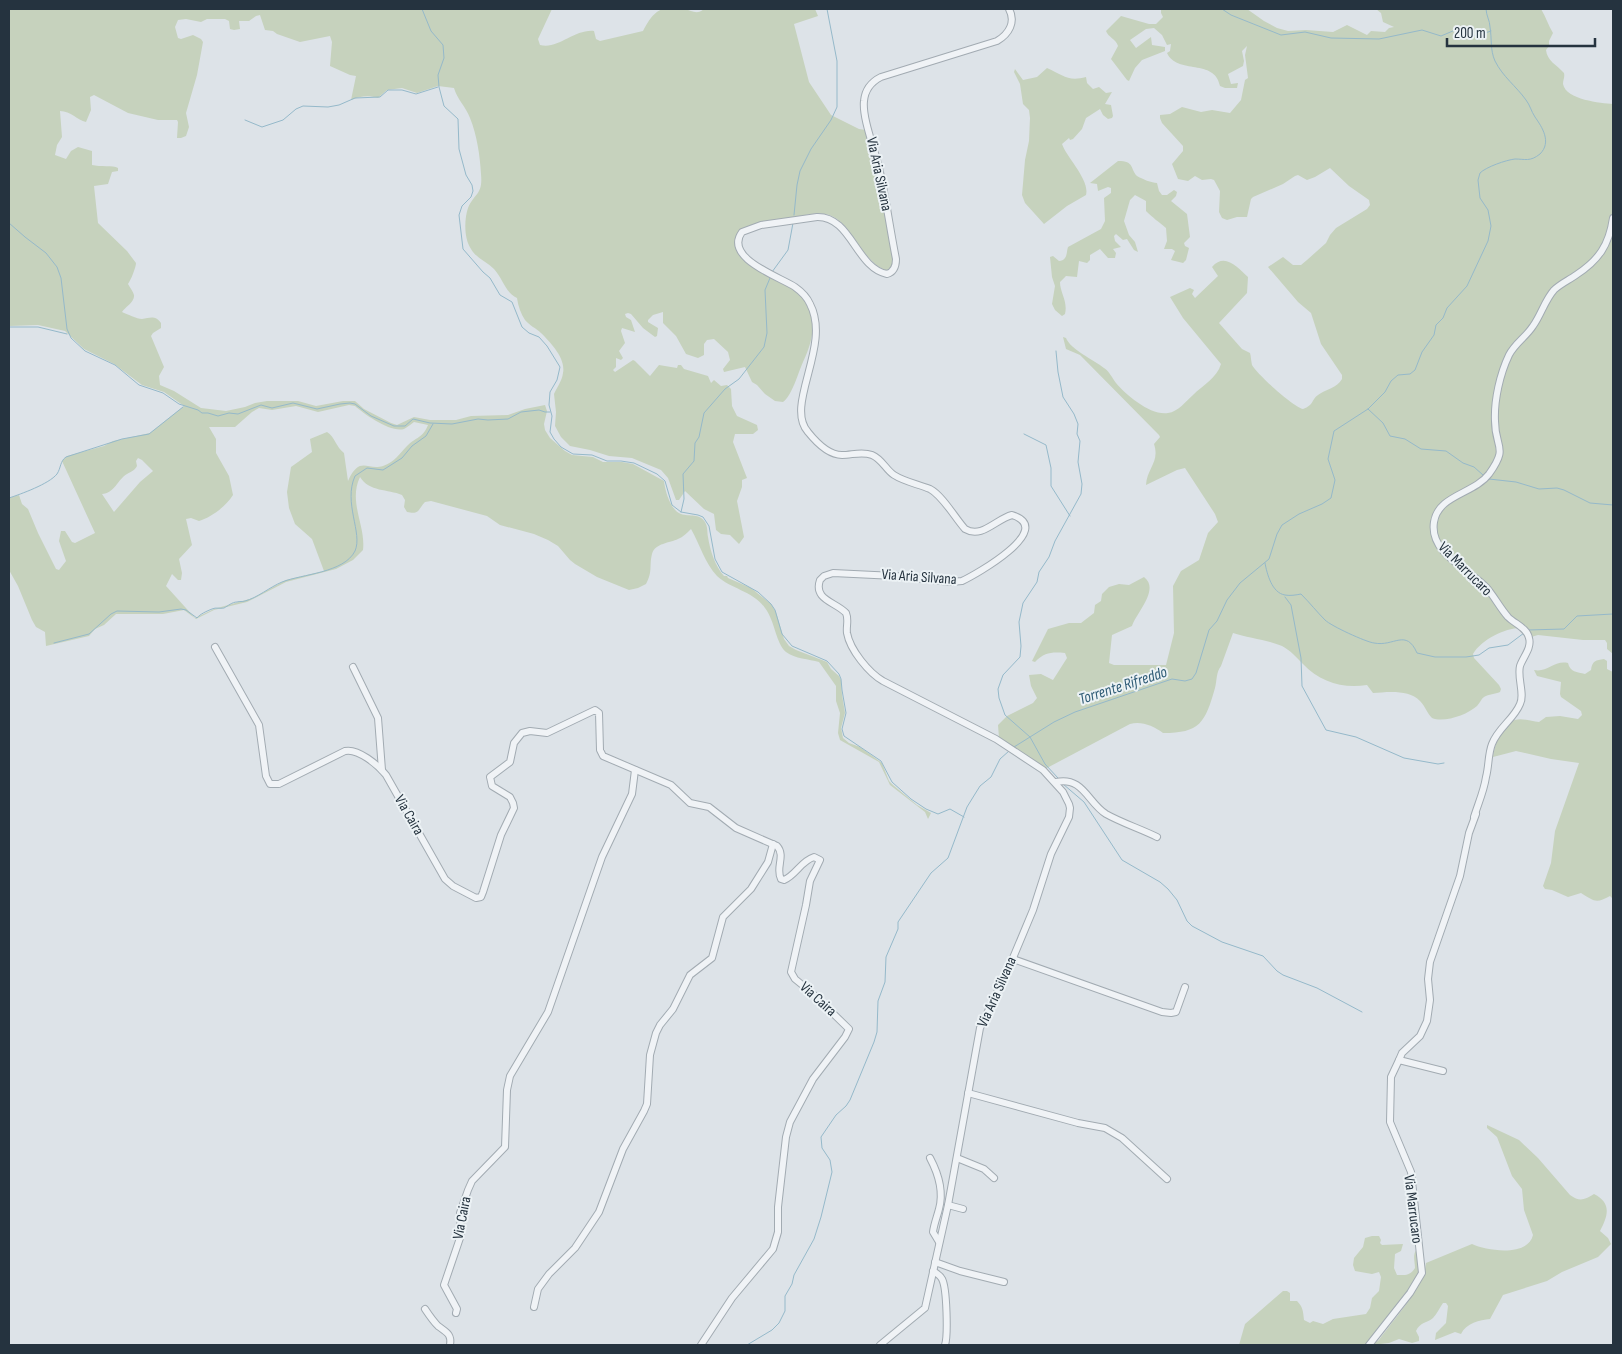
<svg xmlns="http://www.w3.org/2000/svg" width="1622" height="1354" font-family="'Sofia Sans Condensed',sans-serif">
  <rect width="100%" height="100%" fill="#dde3e8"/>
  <g fill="#c6d2bd" fill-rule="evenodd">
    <path d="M9,9H552L538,39L540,45C558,50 574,29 594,31L596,39L600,41L643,31C654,10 661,5 685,9C692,11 697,15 704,9H815L818,16L794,24L809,82L831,115L859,129L866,130L877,165L894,261V266L888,271C860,263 852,218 825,214C814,212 801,216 791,218C775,220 720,223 739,252C746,264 762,273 774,280C779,282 784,283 788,286C819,304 817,333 803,362C798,373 792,396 783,402L775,401L765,394L757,385L752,382L745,367L724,372L723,369L730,360L728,352L714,339L707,340L704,344V355L698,358L686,354L676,336L663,323V312L653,315L648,320V322L658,328L657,336L655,337L643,328L631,314L628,313L625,314L626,317L631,320L635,332L622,328L621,331L625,343L619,351L623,358L621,360L616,358V367L613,370L615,372L633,360L635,361L650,376L659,365L677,368L678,365H681L684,369L708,376L711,383L714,380L721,386L727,385L731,389L732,406L737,416L757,425L758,430L753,434H735L733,442L747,478L742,480V487L737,501L744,537L739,544L730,535L721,534L716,530L714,514L704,509L685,491L679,500H676L668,478L661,470L632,458L609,456L590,450L570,446L561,437L555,426L556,412L554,394C557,387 562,381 563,373C566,358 550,342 541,333C536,328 530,326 525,320C521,314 518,306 517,298C505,292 503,279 494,269C487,262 476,258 471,249C464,239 464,220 468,208C475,192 483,195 481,174C480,156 477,135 470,118C466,107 457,99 454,88L438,86L417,93L402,88L387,90L378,98C369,95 360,96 351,100L356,76L350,75L330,66L332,42L330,36L300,42L277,34L273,31L265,30L260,15L256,16L249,21H239L240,29L234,30L230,29L229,21L225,19H207L201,22L186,19L178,20L175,27L178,38L181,39L193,35L201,39L203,42L197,75L186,113L189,127L186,136L181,138H177L178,122L177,120H158L128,113L94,95L90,97L91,110L86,122C77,120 71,111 60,111L62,137L57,145L55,155L66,159L71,151L78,147L92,151V165C100,167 113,165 118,168V171L112,172L108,184L94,186L98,223L127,251L136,263C136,267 131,280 128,284C130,288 133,291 134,295C135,302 125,307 122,312C127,314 137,319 142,319C150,318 155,315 161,323V328L153,333L151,336L164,367L159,376L160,385L174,391L201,408L226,411L245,407L255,403L267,401H298L316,406L343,401H355L364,409L391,423L397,425L414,417L430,420H456L471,416L508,415L525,409L545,405L547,411L544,424L545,430L550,438L565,451L572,455L593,457L603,462H622L633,464L664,481C665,490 670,510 681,514C689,517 700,513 705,522C708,527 707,532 708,537C710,550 715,566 724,576H727L728,578L751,588L771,604L776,612L784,639L789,646L796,650L827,662L831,669L839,676L841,680L842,695L845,713L841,728L843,738L849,743L860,747L882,763L889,781L893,785L917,805L931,813L928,819L925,812L890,785L879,762L840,740L838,733L840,713L836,701V686L819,662C809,659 795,659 786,652C776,644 775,621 765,608C753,591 731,589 717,576C705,563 700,545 691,529C687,533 683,537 678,539C670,543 655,543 652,554C649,566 653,571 646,584L638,588L629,590L597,577L575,564L570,560L558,546L548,540L534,534L500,525L487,516L431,501L425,502C418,509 420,515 407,512L404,507L405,500L402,495C388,489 369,492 360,477C348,502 366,526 363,550L353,560L336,569L286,582L247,602L214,610L196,619L184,610L163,614H116L104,625L95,629L89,636L46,646L45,632L36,627L32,620L18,586L9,570V498L19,495L22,504L28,509L38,533L56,569L59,570L66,561L59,541L61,531H65L72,542L75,543L95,533L62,461L67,456L104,446L113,441L150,433L184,406L164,392L142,385L114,364L84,349L65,331L38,325L9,326ZM349,405L355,406C364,414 391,433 404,429C408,427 411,424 414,422L428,425C423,438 416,437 407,446C399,454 395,462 383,466C367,471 360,455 348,481L344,453C336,447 335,437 327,432L310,439L312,452L291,467L287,492L289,508L295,524L312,539L324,571L286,580L253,598L214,609L195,618L166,586L172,574L178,580H181L182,573L179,559L192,545L186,519L191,518L199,521C212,517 226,506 233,495L229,476L216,453V439L209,427H235L252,412L259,408L272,410L296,406L318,412ZM138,458L142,460L153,471L140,482L114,512L102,494C114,494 118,479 127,474C132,471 134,471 137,466L136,461Z"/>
    <path d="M1161,9H1247L1264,21L1277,28L1288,31L1306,30L1333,32L1347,25L1367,35L1371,31L1385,32L1389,28L1394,27L1383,22L1381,13L1376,9H1541C1546,17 1548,25 1553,33L1549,41V46L1546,50C1547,61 1557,65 1564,73C1565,77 1563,80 1563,84C1566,100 1601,103 1613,104V654L1607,649V643L1605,640H1583L1538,635L1531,637L1520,628C1505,628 1481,640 1473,654L1474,658L1499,685L1501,689L1500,692C1495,694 1489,694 1484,697C1481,699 1480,703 1477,706C1467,715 1444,723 1432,718C1427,713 1425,706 1420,701C1409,689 1387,692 1373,693L1367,685C1343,689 1320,682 1303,664C1297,658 1290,650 1282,646C1269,640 1247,638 1233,633L1221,666C1216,672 1217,681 1215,688C1205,723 1200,733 1163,733C1153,726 1142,721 1130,724L1045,769L999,738L998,725L1007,716L1033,703L1037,698L1031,686L1029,675L1041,674L1053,680L1067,658L1065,653C1052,652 1045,652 1035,662L1032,661L1048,629L1069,623H1081L1094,613L1095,605L1101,601L1102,594L1109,587L1119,584L1129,585L1144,577C1160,589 1137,612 1132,626L1112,635L1109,663L1114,665H1166L1174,633L1173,586L1181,571L1199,560L1208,533L1218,522L1215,514L1185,468L1177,470L1146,485C1147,468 1160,462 1154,444L1160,437L1159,435L1080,355L1066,349L1063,337L1066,338C1070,349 1094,360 1104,368C1110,372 1112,378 1116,383C1126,395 1151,416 1168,413C1178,412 1186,401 1193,395C1203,385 1217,378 1221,364L1183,318L1170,297L1190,288L1194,290L1192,294L1195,298L1218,276L1212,267C1225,252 1238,268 1248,277L1247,293L1219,323L1242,349L1250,353C1251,356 1251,361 1252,365C1257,374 1293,407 1303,409C1314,405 1311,400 1318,395C1326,389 1337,388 1342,379V375L1321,344L1311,313L1298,302L1268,267L1283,257L1293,265H1301L1307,260L1326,243L1330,235L1336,228L1367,209L1370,205L1369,200L1349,186L1330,168L1315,177L1307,180L1298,175L1295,176L1283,184L1253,197L1251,199L1247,217H1237L1227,220L1222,218L1219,212L1220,191L1214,180L1211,179L1202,180L1195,176L1188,181L1178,179L1172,164L1183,151V146L1162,123L1160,118V115L1170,114L1182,107L1201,112L1212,110L1230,113L1241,100L1245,80L1248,78L1245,55L1247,46L1242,51L1244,61L1243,66L1228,74L1231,84L1238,83L1237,88H1225L1220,86C1215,58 1177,75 1167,53L1170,51L1171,44L1167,45L1162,35L1154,28L1146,29L1130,40L1136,48L1151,37L1152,45L1165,47V51L1142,60L1135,68L1129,81L1127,80L1111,59L1118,46C1116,39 1108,37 1106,31L1121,16L1149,24H1156L1163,17L1161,13Z"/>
    <path d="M1015,69L1023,80L1037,77L1047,68C1063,75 1068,82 1086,77L1087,83L1093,89L1099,87L1106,93L1112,92L1105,104L1111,105L1113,116L1112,118L1108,119L1103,115L1100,109L1086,118L1082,129L1073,139L1070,140L1069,138L1062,144C1067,158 1090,180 1086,195L1067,206L1044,224L1025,203L1022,195L1025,160L1029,141L1030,118L1029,110L1023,104L1020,84L1014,72Z"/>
    <path d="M1118,161C1135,161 1130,169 1137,176C1142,179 1152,183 1157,183L1159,191L1162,195H1167L1174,190L1177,192L1176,196L1171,201L1187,214L1190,237L1184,243L1185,246L1189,248L1186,260L1183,263L1171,260L1175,251L1172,249H1164L1167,241L1166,228C1159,222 1153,218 1146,211V201L1135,195L1130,200L1124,221L1129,235L1135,242L1138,252L1134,250L1127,239L1123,240L1116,234L1114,236L1115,241L1121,247L1113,249L1116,253L1115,258H1108L1100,249L1090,255V260L1087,263L1079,261L1077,277L1066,276L1060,282C1060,293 1068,301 1065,314L1062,316L1055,310L1052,304L1055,286L1052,277L1050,257L1053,256L1059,261C1068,260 1066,253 1068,247L1101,229L1105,221L1104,198L1111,193V188L1108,187L1098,191L1097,184L1090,183Z"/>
    <path d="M1604,659L1607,661V669L1613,672V899L1610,896C1596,904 1594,901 1581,893L1568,897L1552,890L1545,889L1543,886L1551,863L1555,831L1579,763L1551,759L1516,751L1493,757C1495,744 1501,723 1515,720C1522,718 1531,721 1539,722L1546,717L1560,716L1578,719L1582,715L1581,711L1561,697L1560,694L1561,682L1537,676L1534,670C1547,673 1554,660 1568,663C1570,672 1577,672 1585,674L1591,670C1592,661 1596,660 1604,659Z"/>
    <path d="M1487,1125L1519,1140L1538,1158L1570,1195C1580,1202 1584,1200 1594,1194C1612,1203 1608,1216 1600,1231L1608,1238L1611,1244L1598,1257L1562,1272L1547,1281L1503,1295L1490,1319C1480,1320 1466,1323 1461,1334L1455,1332L1435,1340L1436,1333L1446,1323L1448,1306L1446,1303H1443C1440,1307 1437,1314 1433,1318C1427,1323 1420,1322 1416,1331L1419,1337V1341L1412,1343L1399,1339L1389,1343L1372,1345L1379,1340C1394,1319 1423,1288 1426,1263L1472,1244C1487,1251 1528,1257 1533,1235L1524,1210L1522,1189L1512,1176L1497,1137L1487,1128Z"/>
    <path d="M1372,1236H1379L1381,1240L1380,1243L1382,1245L1403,1244L1401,1251L1395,1254L1394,1268L1397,1275C1405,1275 1410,1276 1415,1268C1415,1261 1412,1255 1417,1249C1418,1256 1421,1265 1419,1272C1417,1284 1376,1336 1366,1345H1239L1245,1324L1283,1291H1287L1290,1293V1301H1297C1303,1307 1303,1311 1304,1320L1310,1323L1313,1321L1323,1324L1333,1319L1366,1314L1370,1308L1372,1298L1379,1291L1381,1277L1379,1272L1372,1274L1355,1271L1353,1265L1354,1258L1363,1247L1365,1238Z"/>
  </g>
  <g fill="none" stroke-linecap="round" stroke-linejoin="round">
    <g stroke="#95b9ca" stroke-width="1">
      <path d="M422,9L431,31L443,45L444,58L438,75L439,87L444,106L458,119L459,149L466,175L472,185L473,191L471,197L462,206L459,215L463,249L483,272L490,278L500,295L512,302L522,327L529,333L539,337L547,346L560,367L557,380L550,392L549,405L552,416L550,432L554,439L561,447L573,454L592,455L607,461H621L634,463L657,474L665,481L672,505L681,512L698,515L703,517L709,526L715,559L722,572L758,592L771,604L775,610L782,634L792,646L827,661L839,674L841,679L842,690L846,713L842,729L844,736L881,761L892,782L911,799L926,809L938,814L950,809L964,817"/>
      <path d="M1222,9L1231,15L1281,35L1305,32L1331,38L1379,39L1422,30L1441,36L1460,28L1476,36L1491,31"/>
      <path d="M245,120L262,127L283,120L296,109L303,106L328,107L339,105L355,98L380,97L388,90H402L416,94L438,87"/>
      <path d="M794,215L797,185L800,171L811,149L831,120L837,107V61L827,9"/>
      <path d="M9,223L25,237L46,253L57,267L61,278L67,329L71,338L85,351L115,365L139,385L163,393L179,404L198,410L202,413H208L218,416L229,413L238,414L261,405L272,408L293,403L317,409L340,404L350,403L355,404L371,416L394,426H405L413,419L430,423L452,424L478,419L488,420L508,419L521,412L539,410L545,412H550"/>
      <path d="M772,272L788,250L793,223"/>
      <path d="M9,327H38L67,334"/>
      <path d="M1056,351L1058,372L1063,397L1074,414L1078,424L1077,434L1080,441L1078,462L1082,484L1081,494L1055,541L1049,557L1039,572L1037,582L1023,603L1019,622L1021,646L1020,657L1003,675L998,689L999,698L1005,715L1030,737L1045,764L1058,778"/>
      <path d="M1368,409L1383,423L1390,436L1405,439L1421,449L1446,451L1463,463L1474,467L1483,475"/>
      <path d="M1024,434L1046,445L1051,468V486L1070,516"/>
      <path d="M1489,479L1516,482L1539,489L1557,488L1564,490L1590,503L1613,505"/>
      <path d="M9,498C21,494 49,484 57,474C61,468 60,461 66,457L122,439L149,434L183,407"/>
      <path d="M681,512L684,499L683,474L694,461L695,443L699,437L704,413L725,389L739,379L764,347L767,333L765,290L770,278"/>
      <path d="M1265,563C1267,574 1272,593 1285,595C1290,596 1296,595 1301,594C1310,603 1317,612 1325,620C1331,626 1366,642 1374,643C1394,647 1406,628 1417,653L1435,657H1466L1479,655L1489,648L1508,645L1524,633"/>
      <path d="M1285,597L1291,605L1301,658L1302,686L1326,730L1356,737L1404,758L1438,764L1444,763"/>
      <path d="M1528,630L1564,629L1577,616L1613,614"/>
      <path d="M54,643L89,634L111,614L117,611L159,612L181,609L186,610L197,618C200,614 207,611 212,609C216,607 220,609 224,608C228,606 232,602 237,602C240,601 242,602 245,601C257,598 270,587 282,582C302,574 344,573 355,551C363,533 343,503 355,476L367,468L383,470L402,458L412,446L426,436L433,424"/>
      <path d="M1014,747L1054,722L1075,712L1172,679L1185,681L1192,679L1196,673L1209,630L1217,621L1227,600L1240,583L1269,559L1277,534L1282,525L1299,514L1322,504L1331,498L1335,480L1328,459L1334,431L1368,409L1385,392L1391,381L1398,375L1410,374L1415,370L1422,352L1434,335L1436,325L1443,318L1447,308L1467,286L1488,241L1491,226L1488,210L1480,198L1478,180L1480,173C1486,167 1506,160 1515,159C1525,159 1530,162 1540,154C1552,142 1542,127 1535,117C1531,111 1530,105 1526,100C1516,86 1503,77 1495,61C1490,50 1492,39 1490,27C1490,21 1486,15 1486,9"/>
      <path d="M1063,784L1084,802L1122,860L1160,882L1168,889L1177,900L1187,921L1192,926L1222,942L1263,956L1277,971L1283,975L1317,988L1362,1012"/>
      <path d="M747,1345L772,1330L779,1323L785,1311V1296L792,1284L794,1275L814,1239L821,1217L832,1172L830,1160L822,1148L821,1137L836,1115L846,1106L850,1100L874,1042L877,1032L878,1001L885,982L886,957L898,929V922L931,873L948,858L967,807L975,794L980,786L991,777L1000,759L1009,751"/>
    </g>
    <g stroke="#a2abb2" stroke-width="8">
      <g id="minor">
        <path d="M215,647L259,725L266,776L270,784H279L345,751C358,748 378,765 386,775L445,879L453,886L476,898L481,897L483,892L501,835L514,808L513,803L510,797L492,786L490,777L510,762L514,743L522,733L530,731L547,733L595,710L599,713L600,750L603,756L671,785L690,803L709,807L736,828L777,846C786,856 775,868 781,879L784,880C796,875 801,861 814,857L820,860L810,881L806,905L791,972L795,979L811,992L849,1029L845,1037L813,1079L790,1122L786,1137L778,1207V1232L773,1249L732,1298L701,1345"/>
        <path d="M353,667L378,718L382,770"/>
        <path d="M1056,782C1083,776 1088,803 1106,814C1122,823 1141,829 1157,837"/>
        <path d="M1474,817C1478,804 1484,791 1486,777C1489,766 1488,754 1492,744C1498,728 1514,719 1520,704C1525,694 1517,678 1520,666C1523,657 1532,648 1529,638C1527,628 1515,624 1508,617C1500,608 1494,596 1486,587C1468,569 1429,553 1434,522C1438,495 1474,494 1489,474C1509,446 1495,449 1495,421C1494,400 1500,374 1509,355C1515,343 1526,337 1533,326C1541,315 1545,300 1554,290C1560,284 1569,280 1576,275C1599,260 1609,245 1613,218"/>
        <path d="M1013,959L1162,1012L1171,1013L1176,1012L1185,987"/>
        <path d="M1399,1060L1402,1053L1420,1036L1427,1021L1430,1000L1428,979L1430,962L1460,876L1469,833L1476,814"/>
        <path d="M968,1093L1078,1123L1105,1128L1122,1138L1167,1179"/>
        <path d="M930,1158C938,1173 944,1191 939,1209C937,1217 934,1224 933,1232L939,1242"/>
        <path d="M957,1158L984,1169L994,1178"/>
        <path d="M948,1205L963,1209"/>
        <path d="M935,1262L960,1271L1004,1282"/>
        <path d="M933,1271C936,1273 940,1275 942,1279C947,1288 948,1336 945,1345"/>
        <path d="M534,1307L538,1289L549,1274L575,1248L599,1212L623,1149L644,1111L647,1104L650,1055L656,1033L660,1025L673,1009L690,975L712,958L723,917L751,889L768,862L773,844"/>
        <path d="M425,1309C429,1315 433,1321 438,1326C446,1332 452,1334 450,1345"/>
        <path d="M456,1313L457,1309L444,1285L461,1235L460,1213L468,1190L472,1181L505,1147L507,1090L510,1076L548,1012L602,857L632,794L635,770"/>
        <path d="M880,1345L925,1308L948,1205L980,1028L1010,965L1033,910L1051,854L1069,817L1070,808L1069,804L1063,792L1043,770L996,739L883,681C869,673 850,650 847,633C846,626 849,620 846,613C836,602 813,600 820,580L824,576L833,573L895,576L951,582L962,581C975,575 1057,529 1012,515C996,519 982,539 965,529C955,518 943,496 930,489C918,484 905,482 894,475C886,470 882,459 872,455C862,451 852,455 842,455C829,455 816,442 808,432C784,405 832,346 810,304C807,297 802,292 795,287C780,277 723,258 742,232L761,225L817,217C851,216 856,268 887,274C894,272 896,266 896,259C890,229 886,198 879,168C875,150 862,118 864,101C865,90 871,82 881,77L997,41C1009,34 1016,22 1009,9"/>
        <path d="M1369,1345L1410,1293L1422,1273L1411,1172L1390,1122L1391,1077L1399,1060L1443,1071"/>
      </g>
    </g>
    <use href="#minor" stroke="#f0f3f6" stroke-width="6"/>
  </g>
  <g text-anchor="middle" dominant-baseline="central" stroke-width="4" stroke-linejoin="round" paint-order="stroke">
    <g font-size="15" fill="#25333f" stroke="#ecf2f5">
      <text transform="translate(879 174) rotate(78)">Via Aria Silvana</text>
      <text transform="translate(1465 569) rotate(45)">Via Marrucaro</text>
      <text transform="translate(919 577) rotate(4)">Via Aria Silvana</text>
      <text transform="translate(409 815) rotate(60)">Via Caira</text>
      <text transform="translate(997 992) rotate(-66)">Via Aria Silvana</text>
      <text transform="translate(818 999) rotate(42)">Via Caira</text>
      <text transform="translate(1413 1209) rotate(83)">Via Marrucaro</text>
      <text transform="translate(462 1218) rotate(-79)">Via Caira</text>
    </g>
    <g font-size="16" font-style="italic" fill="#2e5b75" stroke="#ecf2f5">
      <text transform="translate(1123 686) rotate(-18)">Torrente Rifreddo</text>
    </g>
  </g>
  <rect width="1622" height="1354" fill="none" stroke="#25333f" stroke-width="20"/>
  <path d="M1447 38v8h148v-8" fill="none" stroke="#25333f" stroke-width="2.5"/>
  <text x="1454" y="38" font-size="15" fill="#25333f" stroke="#ecf2f5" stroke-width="4" paint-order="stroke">200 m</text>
</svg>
